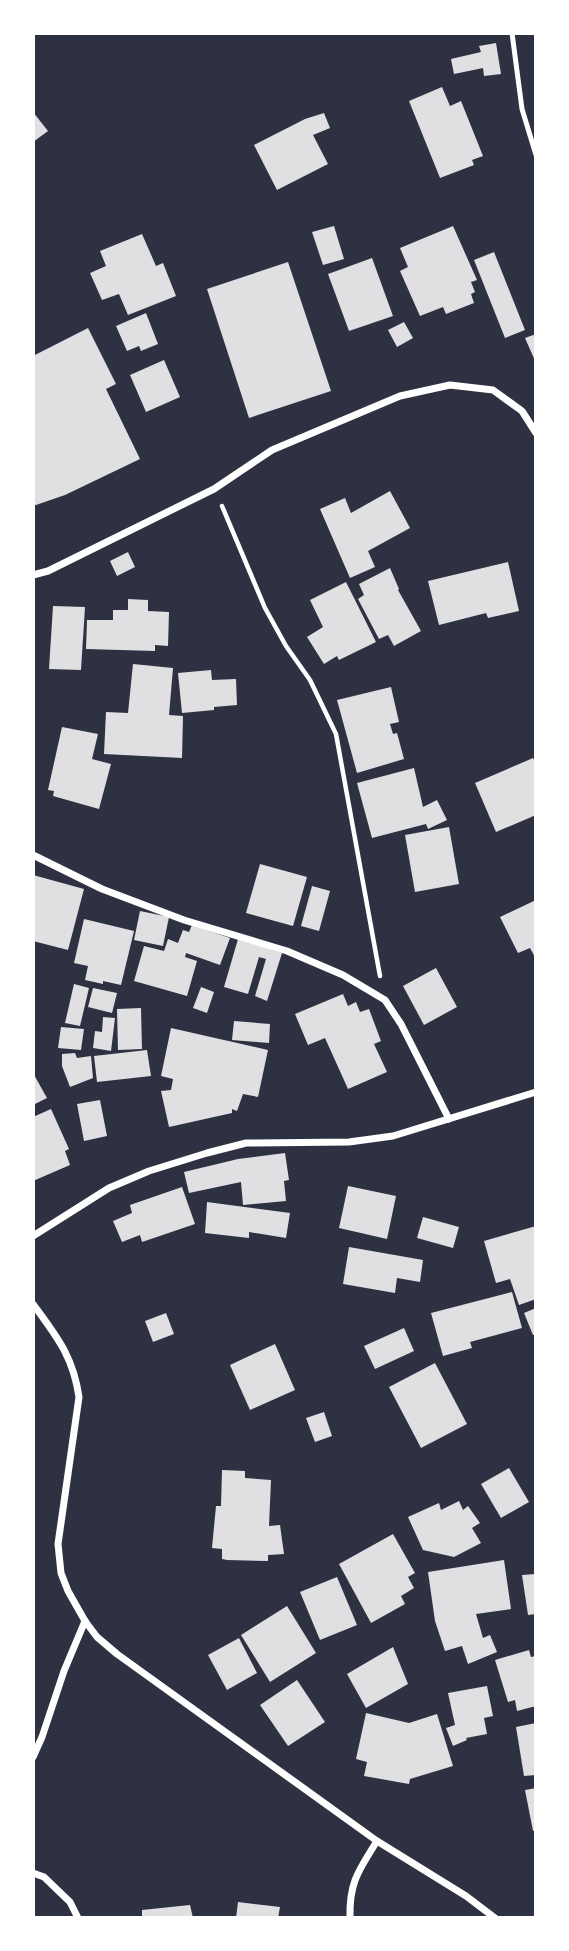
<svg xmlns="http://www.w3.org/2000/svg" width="569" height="1951" font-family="'DM Sans',sans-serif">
  <rect width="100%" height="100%" fill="#2d3142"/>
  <g fill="#e0e0e3">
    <path d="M496,43L501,74L484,76L483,68L454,74L451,59L481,52L479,46Z"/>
    <path d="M442,87L450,106L461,101L483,156L472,160L474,165L440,178L409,101Z"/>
    <path d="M33,112L48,131L33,142Z"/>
    <path d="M324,113L330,128L313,135L328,164L277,190L254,145L305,119Z"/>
    <path d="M334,226L344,259L323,265L312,232Z"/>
    <path d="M453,226L477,280L471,282L475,292L471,294L474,303L446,314L443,307L420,316L400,271L408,267L400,248Z"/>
    <path d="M142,234L156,266L163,263L176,296L128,315L119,294L102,300L90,273L106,266L100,251Z"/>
    <path d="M494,252L525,330L505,338L474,260Z"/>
    <path d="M372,258L393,316L349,331L328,274Z"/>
    <path d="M288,262L331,391L249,418L207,289Z"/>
    <path d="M146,313L158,344L141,351L139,346L127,351L116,326Z"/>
    <path d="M404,322L413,338L397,347L388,330Z"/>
    <path d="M88,328L116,384L106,389L140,459L65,495L33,506V356Z"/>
    <path d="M536,334V363L525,338Z"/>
    <path d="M164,360L180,397L146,412L130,375Z"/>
    <path d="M390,491L410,528L368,551L375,567L350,578L320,509L345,498L351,513Z"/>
    <path d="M128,552L135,567L117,576L110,561Z"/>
    <path d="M508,562L519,611L488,618L486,613L439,625L428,581Z"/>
    <path d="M390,568L399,589L398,590L421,631L394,646L388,635L379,639L358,599L364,595L359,584Z"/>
    <path d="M346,582L376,642L339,660L337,656L324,664L307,637L323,627L310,600Z"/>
    <path d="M128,599L148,600V611L169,612L168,646L155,645V651L86,649L87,620H113V610H128Z"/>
    <path d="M53,606L85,607L81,670L49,669Z"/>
    <path d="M133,664L173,668L169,715L183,716L182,758L104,754L106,712L128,713Z"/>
    <path d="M211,670L212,680L236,679L237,705L214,707V710L182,713L178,673Z"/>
    <path d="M391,687L399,722L390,724L393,734L397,733L404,759L357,773L337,700Z"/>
    <path d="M62,727L98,734L92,759L111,764L99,809L53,796L54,791L48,790Z"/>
    <path d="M533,758L536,764V815L496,832L475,783Z"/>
    <path d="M414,768L423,807L437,800L447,820L428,829L426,824L372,838L357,783Z"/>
    <path d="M449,827L459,884L415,892L405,835Z"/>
    <path d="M260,864L307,877L293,926L246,913Z"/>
    <path d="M33,875L84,889L68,950L33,941Z"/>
    <path d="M312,886L330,891L319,931L301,926Z"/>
    <path d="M536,900V959L530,948L518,953L500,917Z"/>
    <path d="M140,911L169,917L163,946L134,940Z"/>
    <path d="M84,919L134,931L121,985L103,981V984L85,980L88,966L74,963Z"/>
    <path d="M192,925L230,938L220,965L186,953L185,957L197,961L187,996L134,981L144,946L164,951L168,939L178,943L183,930L189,932Z"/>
    <path d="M238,939L282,953L267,1001L255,996L266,959L259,957L248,994L224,987Z"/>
    <path d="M436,968L457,1007L424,1025L403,986Z"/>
    <path d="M74,984L89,988L80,1026L65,1023Z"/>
    <path d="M201,987L214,992L207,1013L193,1008Z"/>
    <path d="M93,988L117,993L112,1013L88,1007Z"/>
    <path d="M343,994L348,1006L356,1002L360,1012L369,1009L381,1041L374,1044L387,1072L348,1089L325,1038L308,1045L295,1014Z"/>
    <path d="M141,1008L142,1049L118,1050L117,1009Z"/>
    <path d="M103,1017L115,1018L111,1051L93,1048L95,1031L102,1032Z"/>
    <path d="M234,1021L270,1024L269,1043L232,1040Z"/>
    <path d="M61,1027L84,1029L81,1050L58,1048Z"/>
    <path d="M171,1028L268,1050L258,1097L243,1094L237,1111L232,1109V1113L169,1127L161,1091L171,1090L173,1079L161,1076Z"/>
    <path d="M147,1050L151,1076L97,1082L94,1056Z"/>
    <path d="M75,1053L77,1058L91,1056L93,1078L70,1087L62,1066V1054Z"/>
    <path d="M33,1073L47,1098L33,1105Z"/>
    <path d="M100,1100L107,1136L84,1141L77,1104Z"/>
    <path d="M51,1109L69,1149L65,1151L70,1165L33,1181V1117Z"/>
    <path d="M285,1153L289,1180L284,1181L286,1201L243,1205L241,1182L189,1193L184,1172L238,1159Z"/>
    <path d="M348,1186L396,1196L387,1239L339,1228Z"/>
    <path d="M182,1187L195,1224L142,1242L140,1235L122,1242L113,1221L132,1213L130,1205Z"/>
    <path d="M207,1202L290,1213L286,1238L249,1232V1238L205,1233Z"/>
    <path d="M423,1217L459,1227L453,1248L417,1238Z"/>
    <path d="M536,1226V1299L519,1305L510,1279L496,1283L484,1241Z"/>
    <path d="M349,1247L423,1260L420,1282L397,1278L395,1293L343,1284Z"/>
    <path d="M512,1292L522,1328L470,1342L472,1348L443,1356L431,1313Z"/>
    <path d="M536,1308V1334L533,1335L524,1313Z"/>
    <path d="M166,1313L174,1334L153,1342L145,1321Z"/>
    <path d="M404,1328L414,1351L375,1369L364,1346Z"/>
    <path d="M275,1344L295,1390L250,1410L230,1365Z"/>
    <path d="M435,1363L467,1424L421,1448L389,1387Z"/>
    <path d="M324,1412L332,1436L315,1442L306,1418Z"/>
    <path d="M509,1468L529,1502L501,1518L481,1484Z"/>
    <path d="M222,1470L245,1471V1478L271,1480L269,1526L280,1525L284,1554L268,1555V1561L227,1560L222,1559V1549L212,1548L216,1506H221Z"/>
    <path d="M459,1501L463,1510L468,1506L480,1523L472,1528L481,1543L454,1557L423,1550L408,1517L439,1503L441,1510Z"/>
    <path d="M393,1534L415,1573L408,1577L414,1588L401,1596L405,1604L371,1623L339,1564Z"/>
    <path d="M504,1560L511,1609L476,1614L483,1638L490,1635L497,1652L468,1664L462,1646L445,1651L435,1621L428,1572Z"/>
    <path d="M536,1574V1614L528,1615L522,1575Z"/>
    <path d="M337,1577L357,1625L320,1640L300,1592Z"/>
    <path d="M287,1606L316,1653L270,1682L241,1635Z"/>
    <path d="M239,1638L257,1673L227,1690L208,1655Z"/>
    <path d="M393,1647L408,1684L366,1708L347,1674Z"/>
    <path d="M529,1650L531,1657L536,1656V1706L517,1711L515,1700L508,1702L495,1660Z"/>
    <path d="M297,1680L325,1722L288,1746L260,1705Z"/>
    <path d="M487,1686L493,1716L484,1718L487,1734L466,1738L467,1740L453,1746L446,1728L455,1725L448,1693Z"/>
    <path d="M366,1713L409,1723L437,1714L453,1766L410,1779L409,1784L364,1776L367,1762L356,1759Z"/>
    <path d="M536,1723V1775L524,1776L516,1727Z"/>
    <path d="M536,1788V1830L533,1831L525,1790Z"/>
    <path d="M238,1902L280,1907L278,1918H236Z"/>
    <path d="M190,1905L193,1918H142V1910Z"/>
  </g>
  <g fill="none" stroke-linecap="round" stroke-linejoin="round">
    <path stroke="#fff" stroke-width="4.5" d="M222,506L265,608L286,646L310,680L336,734L380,976"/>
    <path stroke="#fff" stroke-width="5" d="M512,33L522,109L536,155"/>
    <g stroke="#fff" stroke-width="7">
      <path d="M33,575L48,571L214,489L272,450L400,396L450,385L493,390L522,411L536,433"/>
      <path d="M33,855L102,889L184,920L287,951L343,975L385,1000L401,1024L449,1119"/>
      <path d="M33,1236L109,1188L149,1171L207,1153L246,1143L349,1142L393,1136L536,1092"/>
      <path d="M33,1304C57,1337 73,1356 79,1397L58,1544L61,1573L68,1591L85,1621L97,1637L117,1654L377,1841L466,1896L495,1918"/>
      <path d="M33,1757L42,1737L64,1671L85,1621"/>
      <path d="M33,1873L44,1877L70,1902L78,1918"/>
      <path d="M350,1918C349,1882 359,1870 377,1841"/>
    </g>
  </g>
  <rect width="569" height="1951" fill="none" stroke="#ffffff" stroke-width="70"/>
</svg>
